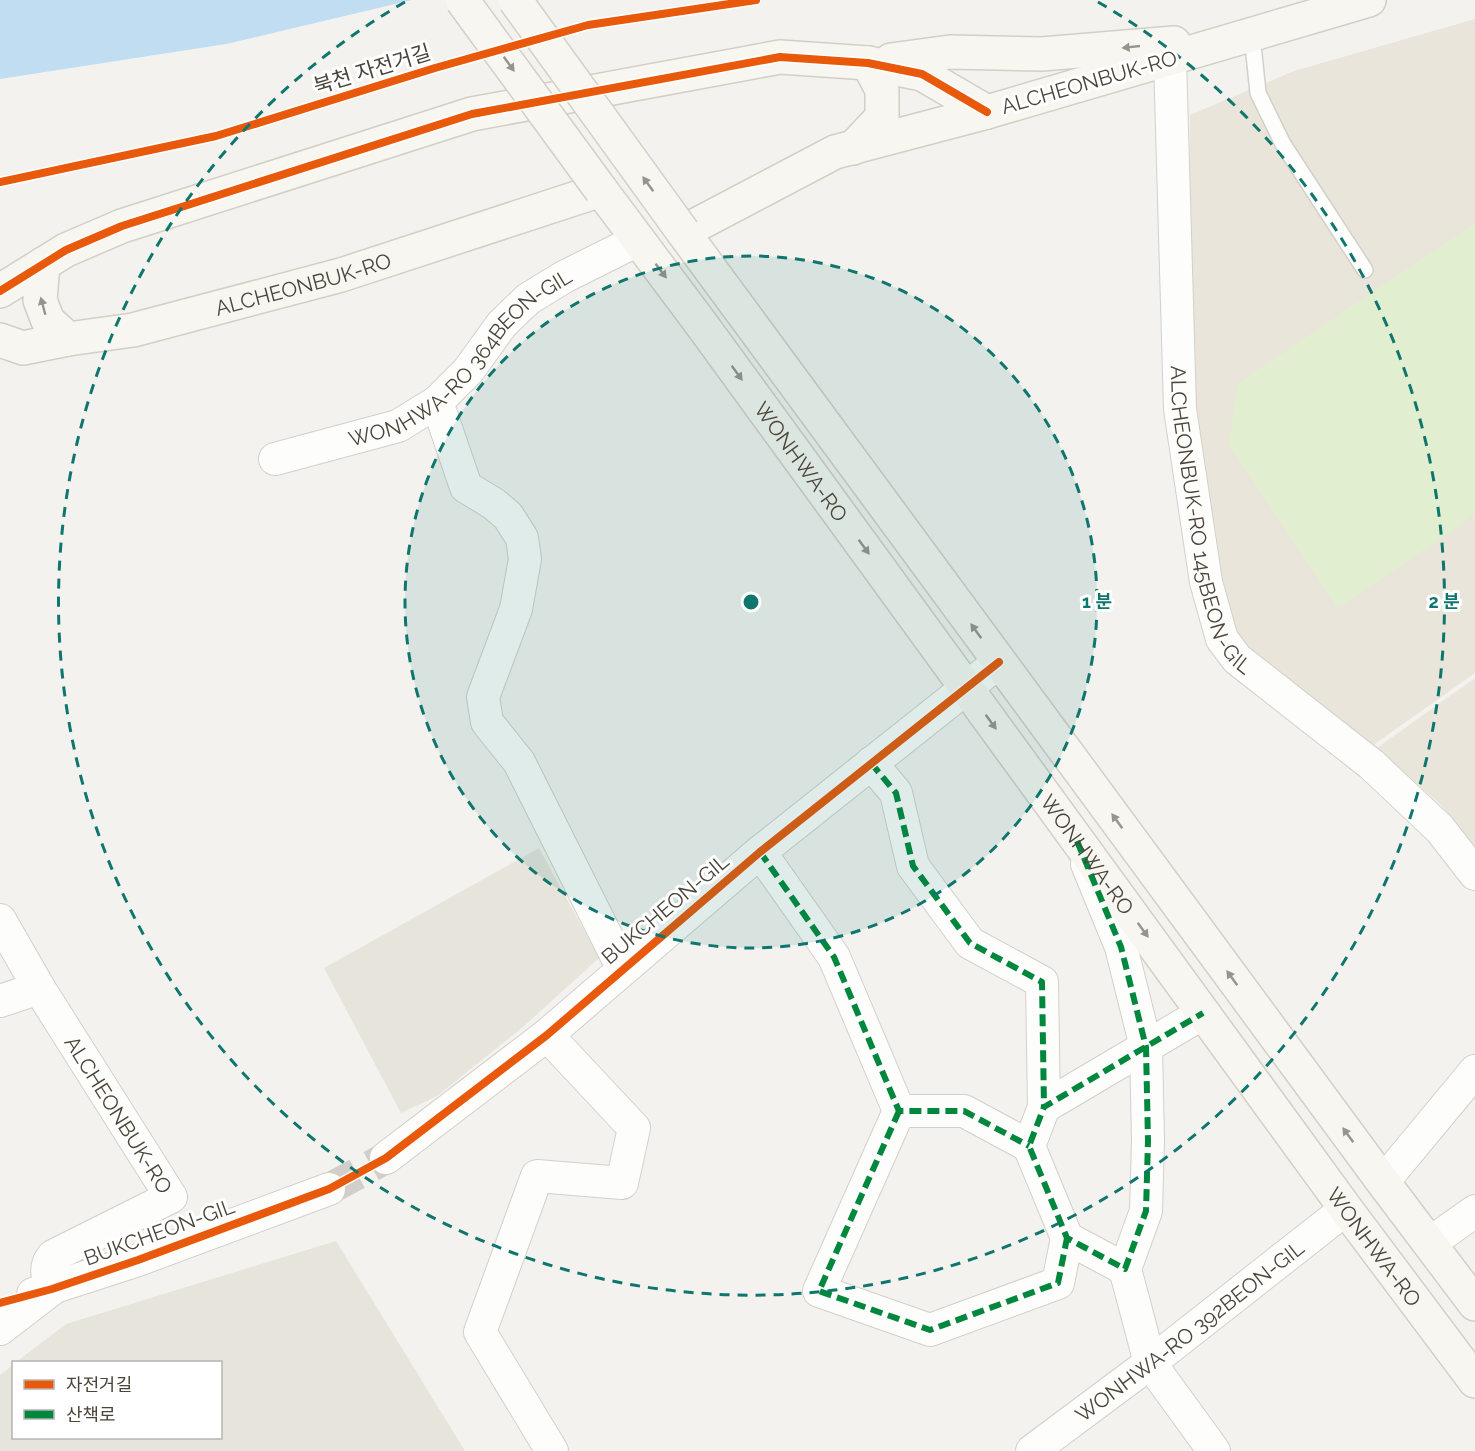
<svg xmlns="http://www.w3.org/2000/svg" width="1475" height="1451" font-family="Raleway,'Noto Sans KR',sans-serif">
  <rect width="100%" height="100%" fill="#f4f2ee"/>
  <g fill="#e7e4dc">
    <path d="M539,848L599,958L523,1027L437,1096L401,1113L324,968Z"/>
    <path d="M336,1241L465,1451H0V1375L13,1365L14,1438H220V1362H16L66,1324Z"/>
  </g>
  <g fill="#eae5da">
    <path d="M1475,19V673L1372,746L1236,646L1218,595L1190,383V115L1294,71Z"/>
    <path d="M1475,678V846L1440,804L1377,748Z"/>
  </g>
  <path fill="#e1eecf" d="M1475,223V515L1338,608L1228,443L1238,383Z"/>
  <path fill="#c0ddf1" d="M0,0H412L226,44L0,79Z"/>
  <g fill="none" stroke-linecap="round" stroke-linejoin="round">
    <path stroke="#d2cfca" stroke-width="32" stroke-dasharray="32 16" stroke-linecap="butt" d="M329,1189L386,1158"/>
    <g stroke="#d2d0cb" stroke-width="18">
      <path id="lane" d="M1252,35L1258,93L1283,144L1365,270"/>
    </g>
    <g stroke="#d2d0cb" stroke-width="34">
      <g id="street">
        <path id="s1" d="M1170,59L1180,409L1206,582L1222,639L1237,659L1371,764L1440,829L1475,874"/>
        <path d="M437,402L466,487L494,504L508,516L522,538L525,559L516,609L483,697L487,722L519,762L623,969"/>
        <path id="s2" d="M275,459L398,426L437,402L468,371L502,324L528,299L564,277L638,240"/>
        <path d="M871,763L896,793L913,866L970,943L1042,982L1044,1107"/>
        <path d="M760,852L834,957L899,1111H964L1029,1146"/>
        <path d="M1087,864L1121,947L1146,1047L1148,1141L1146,1211L1125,1269"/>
        <path id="s3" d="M0,920L39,988L171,1197L53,1256C44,1266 47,1277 52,1289L0,1329"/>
        <path d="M0,1001L39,988"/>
        <path d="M547,1035L634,1128L622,1183L537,1176L480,1332L552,1451"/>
        <path d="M899,1111L819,1291L930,1330L1058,1283L1067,1238"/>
        <path d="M386,1158L547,1035L760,852L999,662"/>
        <path d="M1383,1182L1475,1071"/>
        <path d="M1430,1243L1475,1211"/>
        <path d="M1125,1269L1067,1238L1029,1146L1044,1107L1203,1013"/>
        <path d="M1125,1269L1150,1363L1214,1451"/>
        <path d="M33,1294L138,1260L329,1189"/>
        <path id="s4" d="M1032,1451L1150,1363L1346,1209"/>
      </g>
    </g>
    <g stroke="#d3cfc5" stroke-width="36">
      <g id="secondary">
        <path d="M1369,0L987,112L835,152L683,232L1383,1182L1475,1304"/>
        <path d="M891,60L950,52L1042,54L1174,43"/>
        <path d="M853,148L882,117V90L868,63"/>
        <path d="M43,264L40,300L48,321L68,339"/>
        <path d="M0,291L66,250L122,226L472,114L780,57L868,63L922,74L987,112"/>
        <path id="s5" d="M0,340L23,348L68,339L133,330L341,275L601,190L702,325L1346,1209L1475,1381"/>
      </g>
    </g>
    <use href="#lane" stroke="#fdfdfc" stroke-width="15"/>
    <use href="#street" stroke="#fdfdfc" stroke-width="32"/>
    <use href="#secondary" stroke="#f7f6f1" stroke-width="33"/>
    <g stroke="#d3cfc5" stroke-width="36" stroke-linecap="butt">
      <g id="secondary-bridge">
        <path d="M462,0L601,190"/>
        <path d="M515,0L683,232"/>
      </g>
    </g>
    <use href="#secondary-bridge" stroke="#f7f6f1" stroke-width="33"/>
    <g stroke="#00873e" stroke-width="6" stroke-dasharray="12 6" stroke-linecap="butt">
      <path d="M871,763L896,793L913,866L970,943L1042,982L1044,1107"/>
      <path d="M1077,841L1121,947L1146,1047L1148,1141L1146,1211L1125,1269L1067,1238L1029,1146L1044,1107L1203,1013"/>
      <path d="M760,852L834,957L899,1111H964L1029,1146"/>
      <path d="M899,1111L819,1291L930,1330L1058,1283L1067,1238"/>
    </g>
    <g stroke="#fff" stroke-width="11">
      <g id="cycleway">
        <path d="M0,182L216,136L435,68L588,25L756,0"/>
        <path d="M0,291L66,250L122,226L472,114L780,57L868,63L922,74L987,112"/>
        <path d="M0,1303L52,1289L138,1260L329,1189L386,1158L547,1035L760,852L999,662"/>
      </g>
    </g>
    <use href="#cycleway" stroke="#e8590c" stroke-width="8"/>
  </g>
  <defs><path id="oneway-solid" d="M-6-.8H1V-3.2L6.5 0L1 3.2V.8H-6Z" transform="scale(1.5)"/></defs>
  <g fill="#98948c">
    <use href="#oneway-solid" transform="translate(1131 47) rotate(174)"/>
    <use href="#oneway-solid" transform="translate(509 64) rotate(54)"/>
    <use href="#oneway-solid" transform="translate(648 184) rotate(-126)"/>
    <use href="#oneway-solid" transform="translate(661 271) rotate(53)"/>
    <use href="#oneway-solid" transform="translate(43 306) rotate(-105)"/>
    <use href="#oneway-solid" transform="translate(737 373) rotate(54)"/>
    <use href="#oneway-solid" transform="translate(864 547) rotate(54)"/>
    <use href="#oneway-solid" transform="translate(976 631) rotate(-126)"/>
    <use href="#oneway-solid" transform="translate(991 722) rotate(54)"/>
    <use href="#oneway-solid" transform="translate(1117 821) rotate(-126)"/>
    <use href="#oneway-solid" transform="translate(1143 930) rotate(54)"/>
    <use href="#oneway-solid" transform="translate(1232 978) rotate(-126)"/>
    <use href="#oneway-solid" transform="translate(1348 1135) rotate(-126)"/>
  </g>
  <circle cx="751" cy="602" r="346" fill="#0f766e" fill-opacity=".12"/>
  <g fill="none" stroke="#0f766e" stroke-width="3" stroke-dasharray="10 8">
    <circle cx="751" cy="602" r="346"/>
    <path d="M1098 2A693 693 0 1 1 405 2"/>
  </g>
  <g text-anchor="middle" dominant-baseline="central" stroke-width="6" stroke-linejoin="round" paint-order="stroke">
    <g font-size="21" fill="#4b4439" stroke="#fff">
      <text transform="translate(372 69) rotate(-17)">북천 자전거길</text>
      <text transform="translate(1089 82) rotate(-16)">ALCHEONBUK-RO</text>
      <text stroke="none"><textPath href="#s5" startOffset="312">ALCHEONBUK-RO</textPath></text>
      <text stroke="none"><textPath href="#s2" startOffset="218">WONHWA-RO 364BEON-GIL</textPath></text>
      <text stroke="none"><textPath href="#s5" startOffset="962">WONHWA-RO</textPath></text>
      <text stroke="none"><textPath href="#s1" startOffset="466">ALCHEONBUK-RO 145BEON-GIL</textPath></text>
      <text stroke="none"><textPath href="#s5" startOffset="1448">WONHWA-RO</textPath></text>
      <text transform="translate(665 909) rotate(-40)">BUKCHEON-GIL</text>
      <text stroke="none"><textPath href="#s3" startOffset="228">ALCHEONBUK-RO</textPath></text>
      <text transform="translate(159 1232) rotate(-20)">BUKCHEON-GIL</text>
      <text stroke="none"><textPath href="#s5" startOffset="1934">WONHWA-RO</textPath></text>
      <text stroke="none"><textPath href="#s4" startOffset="198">WONHWA-RO 392BEON-GIL</textPath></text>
    </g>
  </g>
  <circle cx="751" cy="602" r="9" fill="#0f766e" stroke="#fff" stroke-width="3"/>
  <g font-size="18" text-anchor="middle" font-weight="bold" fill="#0f766e" stroke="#fff" stroke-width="6" stroke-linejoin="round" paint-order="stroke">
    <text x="1097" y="608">1 분</text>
    <text x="1444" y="608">2 분</text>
  </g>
  <rect x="12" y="1361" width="210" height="78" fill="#ffffff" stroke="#b7b4b0" stroke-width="1.5"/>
  <rect x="24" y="1380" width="30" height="9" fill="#e8590c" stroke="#b7b4b0" stroke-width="1.5"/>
  <text x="66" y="1391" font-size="18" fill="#4b4439">자전거길</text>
  <rect x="24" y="1410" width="30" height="9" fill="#00873e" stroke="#b7b4b0" stroke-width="1.5"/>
  <text x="66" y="1421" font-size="18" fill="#4b4439">산책로</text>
</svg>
